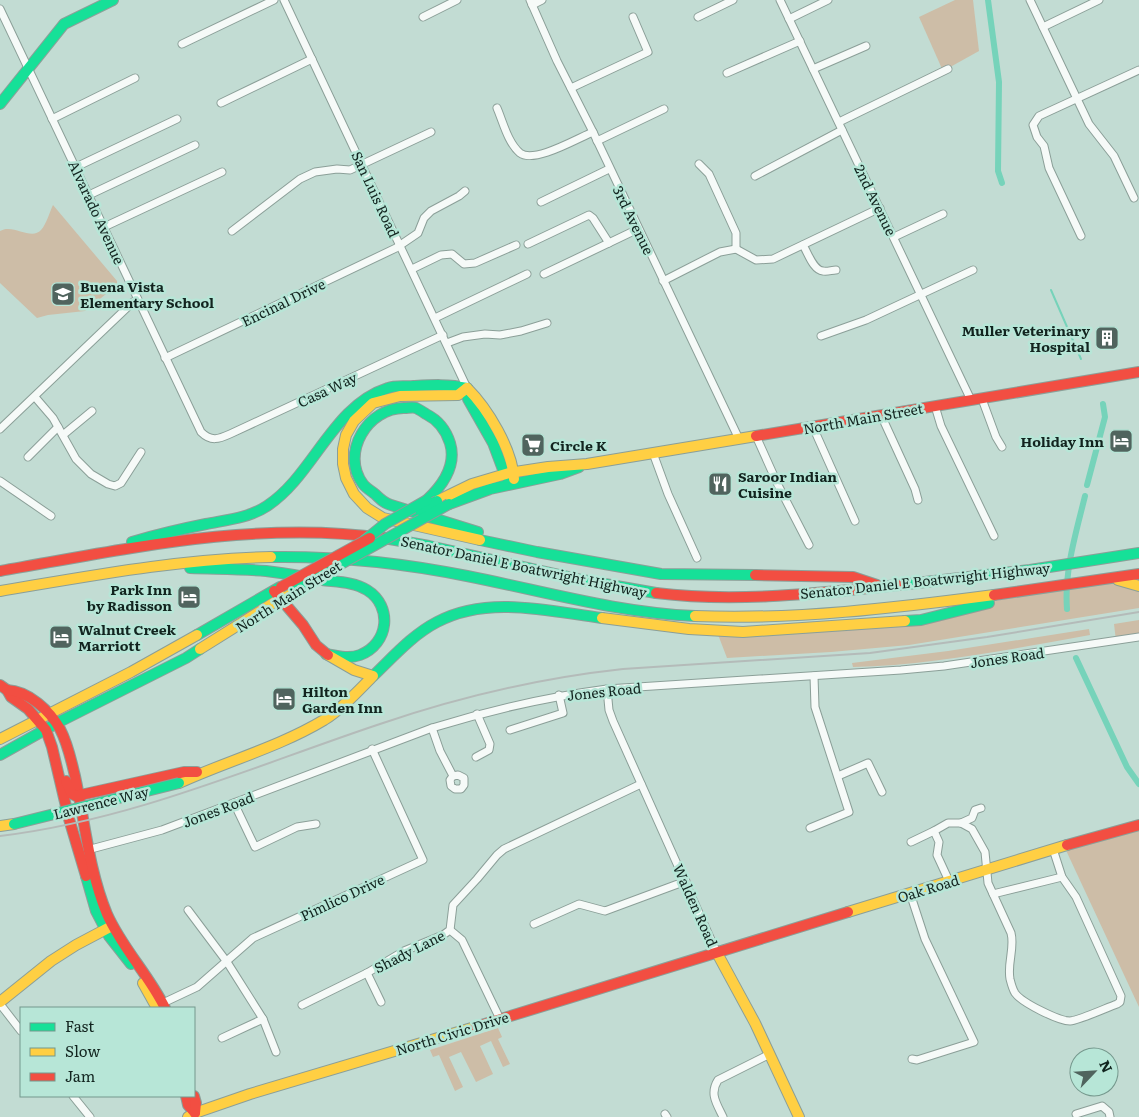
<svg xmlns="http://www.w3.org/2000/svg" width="1139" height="1117" font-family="Literata,serif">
  <rect width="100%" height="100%" fill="#c2dcd3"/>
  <g fill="#cdbda7">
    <path d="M955,0H973L979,51L943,71L919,17Z"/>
    <path d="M53,205L117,281V285L85,311L48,315L37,318L0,283V231C13,223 31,241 41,230C46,225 50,211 53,205Z"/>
    <path d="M1113,579L1139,586V608L909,645L831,652L727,658L717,632L921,620L1044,589Z"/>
    <path d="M1139,620V637L1116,641L1114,624Z"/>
    <path d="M1089,629L1090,635C1011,649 933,665 853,667L852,663L948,651Z"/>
    <path d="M1139,825V1007L1064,846Z"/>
    <path d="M498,1028L502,1037L498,1039L510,1064L503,1067L491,1041L480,1046L493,1074L476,1082L461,1052L449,1057L463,1087L455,1091L439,1055L433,1057L430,1050Z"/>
  </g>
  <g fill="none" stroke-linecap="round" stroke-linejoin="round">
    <path stroke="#76d3ba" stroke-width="2" d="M1051,290L1081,359"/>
    <g stroke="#76d3ba" stroke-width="6">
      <path d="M988,0L999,82L998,171L1002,183"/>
      <path d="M1087,485L1105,417L1103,404"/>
      <path d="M1067,609C1064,571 1076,533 1085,496"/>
      <path d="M1076,658L1127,767L1139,784"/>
    </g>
    <g stroke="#8b9f98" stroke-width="9">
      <g id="street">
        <path d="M284,0L467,388"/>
        <path d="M530,0L557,61L593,132L739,439"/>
        <path d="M780,0L971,400"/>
        <path d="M1030,0L1089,124L1114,156L1134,198"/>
        <path d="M532,5L542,0"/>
        <path d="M0,9L201,432C211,442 219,439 230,434L443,335"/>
        <path d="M423,17L457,0"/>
        <path d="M698,17L733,0"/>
        <path d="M789,19L828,0"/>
        <path d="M1043,27L1099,0"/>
        <path d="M182,44L274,0"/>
        <path d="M813,69L866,46"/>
        <path d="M727,73L800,41"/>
        <path d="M571,88L648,52L633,17"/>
        <path d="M221,103L312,59"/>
        <path d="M497,108C503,122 508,143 520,153C534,164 578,138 593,132"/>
        <path d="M52,119L135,78"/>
        <path d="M839,122L948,69"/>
        <path d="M597,141L664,109"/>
        <path d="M699,164L709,174L736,233V249"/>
        <path d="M76,167L177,119"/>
        <path d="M755,176L842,130"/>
        <path d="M89,195L195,145"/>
        <path d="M541,202L609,169"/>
        <path d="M104,227L222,172"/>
        <path d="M232,231L300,179L315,172L337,169L350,170L431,132"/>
        <path d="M1081,236L1049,168L1044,146L1037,137L1033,125L1039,116L1139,70"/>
        <path d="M894,237L943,214"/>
        <path d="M528,244L589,215L593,218L609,243"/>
        <path d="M803,245C808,253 813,270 823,271C827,272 832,270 836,270"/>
        <path d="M412,269L441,255L452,254L464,264L475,263L516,245"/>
        <path d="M544,274L638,229"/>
        <path d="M663,281L720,252L736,249L756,260L773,259L880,208"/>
        <path d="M435,318L527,274"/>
        <path d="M821,336L866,320L973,270"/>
        <path d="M447,343L463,337L485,334L500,335L521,331L547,323"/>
        <path d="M165,358L396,248L418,233L424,218L431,211L459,196L465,191"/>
        <path d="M35,397L53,418L76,459L91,474L108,484L115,486L121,483L141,452"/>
        <path d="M982,399L996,437L1002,447"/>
        <path d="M935,406L941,426L994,536"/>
        <path d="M881,415L915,489L918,500"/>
        <path d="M813,427L855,521"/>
        <path d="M0,429L133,302"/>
        <path d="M63,435L92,411"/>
        <path d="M756,436L778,485L809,545"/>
        <path d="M653,453L668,494L697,558"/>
        <path d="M28,457L58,427"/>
        <path d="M0,481L51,516"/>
        <path d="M607,689L609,710L613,721L717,953"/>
        <path d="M432,728L440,751L453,776L450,780L451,786L455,789H461L464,785V778L458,775L453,776"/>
        <path d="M510,730L563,713L559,695"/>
        <path d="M476,757L489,750L490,744L477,714"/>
        <path d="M838,776L868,763L882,792"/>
        <path d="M234,803L255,847L297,827L316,824"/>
        <path d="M961,823L972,818L975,810L981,808"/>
        <path d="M810,828L849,812L815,707L814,676"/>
        <path d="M911,842L934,831"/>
        <path d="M91,849L162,830L432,728C490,710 547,697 607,689L901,670L944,666L1139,637"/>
        <path d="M949,881L937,855L939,842L934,831L948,823H961L972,829L985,852L988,883L1011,933C1015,948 1007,963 1010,979C1011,983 1013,990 1015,993C1022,1003 1059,1021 1070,1021C1080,1020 1106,1008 1117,1004L1120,1002L1121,996L1076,897L1062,877L1053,849"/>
        <path d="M910,893L925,939L974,1042L917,1060L912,1059"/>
        <path d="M993,894L1062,877"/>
        <path d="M188,910L227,962L263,1019L276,1052"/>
        <path d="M534,924L579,904L605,911L686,881"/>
        <path d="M450,930L462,940L500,1019"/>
        <path d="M367,973L381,1002"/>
        <path d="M163,1003L197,987L253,938L423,860L372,749"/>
        <path d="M0,1004L21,1031"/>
        <path d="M302,1005L367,973L404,951L443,935L450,930L453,905L477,879L497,855L504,849L641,784"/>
        <path d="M222,1038L263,1019"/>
        <path d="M73,1096L90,1117"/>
        <path d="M665,1114L667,1117"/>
        <path d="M1076,1114L1102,1106L1109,1112L1110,1117"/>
        <path d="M723,1117C717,1104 709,1094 718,1080L770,1054"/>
      </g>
    </g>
    <g stroke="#8b9f98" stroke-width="12">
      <g id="fast">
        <path d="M0,104L64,24L113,0"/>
        <path d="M467,388L468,399L493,443L505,475L509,479"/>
        <path d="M427,500C443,485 457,466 450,443C446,430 438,420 426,414C423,412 420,410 416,408C413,407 408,408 405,408C368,407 340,453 363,484C366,488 371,491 375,494C380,499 384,503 391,505L478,532"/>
        <path d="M449,504L490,489L560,474L579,467"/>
        <path d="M384,538L429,546L582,580L656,593"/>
        <path d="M480,540L537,552L661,574L755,575"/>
        <path d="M132,542C156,535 181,529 206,524C226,520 249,518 267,506C314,475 332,406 388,388C396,385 406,387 414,386C432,385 449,384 467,388"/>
        <path d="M271,557C337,556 403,563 467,576C543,591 618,613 695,616"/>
        <path d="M190,568C215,569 241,569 266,571C285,573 304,577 322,580C337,582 354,582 367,590C393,606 389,644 360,655C349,659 337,656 326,654"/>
        <path d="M899,585L1030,570L1139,553"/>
        <path d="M905,621L921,620L989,603"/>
        <path d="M197,635L280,587"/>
        <path d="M373,676C393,657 412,635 437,622C487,595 548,611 602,618"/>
        <path d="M0,755L57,723L186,658L200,649"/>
        <path d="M86,876L96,911L109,936L131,964"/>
      </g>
    </g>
    <g stroke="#8b9f98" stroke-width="12">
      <g id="slow">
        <path d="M467,388C488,409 512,449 514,479"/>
        <path d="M467,388L458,395L400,396L373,403L354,421L346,435L343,449V464L346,478L354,494L367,508L383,518L480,540"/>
        <path d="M437,501L472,484L509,473L548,467L587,464L756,436"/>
        <path d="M1118,580L1139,586"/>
        <path d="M0,591C90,576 179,559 271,557"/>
        <path d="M695,616C795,620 895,608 994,595"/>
        <path d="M602,618L689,629L743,632L905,621"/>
        <path d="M200,649L294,590"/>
        <path d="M0,739L131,672L197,635"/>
        <path d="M179,783C227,761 279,747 324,720C343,708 358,691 373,676L354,670L328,655"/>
        <path d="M0,826L14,824"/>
        <path d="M848,912L1067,845"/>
        <path d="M717,953L755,1023L799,1117"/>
        <path d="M143,983L157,1008"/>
        <path d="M0,1002L51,961L76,945L110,927"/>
        <path d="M188,1117L195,1113L250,1094L475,1027"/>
      </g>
    </g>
    <g stroke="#8b9f98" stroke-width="12">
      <g id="jam">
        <path d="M756,436L1139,372"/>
        <path d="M0,571C127,549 255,520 384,538"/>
        <path d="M755,575L853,577L877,585"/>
        <path d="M274,591L303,625L316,645L328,655"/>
        <path d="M656,593C736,603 819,593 899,585"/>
        <path d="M994,595L1139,574"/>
        <path d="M0,685L7,690L11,697L28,709L46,730L52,747L69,819L86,876"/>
        <path d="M7,690C29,691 50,711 60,729C68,744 71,760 75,776C85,822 89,871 107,914C122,948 149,975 165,1008"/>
        <path d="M66,781L72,794L76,796L184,772H197"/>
        <path d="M1067,845L1139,825"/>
        <path d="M475,1027L848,912"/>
        <path d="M186,1096L188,1105L195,1113"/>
        <path d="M194,1096L196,1103L195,1113"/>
      </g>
    </g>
    <use href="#street" stroke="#f6faf8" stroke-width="7"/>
    <use href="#fast" stroke="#16e098" stroke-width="10"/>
    <use href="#slow" stroke="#ffcf43" stroke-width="10"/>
    <use href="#jam" stroke="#f24e42" stroke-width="10"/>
    <path stroke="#b4bbb9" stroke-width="2" d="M0,836C133,820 254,766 380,724C459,697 540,678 623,669L870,653L987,637L1139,612"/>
    <g stroke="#8b9f98" stroke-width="12" stroke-linecap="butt">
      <g id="fast-bridge">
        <path d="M420,510L437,501"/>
        <path d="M364,541L385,524L427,500"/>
        <path d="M294,590L449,504"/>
        <path d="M14,824L179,783"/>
      </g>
    </g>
    <g stroke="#8b9f98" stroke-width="12" stroke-linecap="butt">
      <path id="jam-bridge" d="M281,587L370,538"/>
    </g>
    <use href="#fast-bridge" stroke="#16e098" stroke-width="10"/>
    <use href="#jam-bridge" stroke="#f24e42" stroke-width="10"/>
  </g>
  <defs>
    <g id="school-square" transform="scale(1.25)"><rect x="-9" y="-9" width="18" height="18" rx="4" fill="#50645e" stroke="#b7e6d7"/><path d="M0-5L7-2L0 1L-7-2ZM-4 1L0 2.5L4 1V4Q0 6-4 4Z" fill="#fff"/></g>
    <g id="building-square" transform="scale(1.25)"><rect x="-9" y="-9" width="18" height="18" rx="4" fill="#50645e" stroke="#b7e6d7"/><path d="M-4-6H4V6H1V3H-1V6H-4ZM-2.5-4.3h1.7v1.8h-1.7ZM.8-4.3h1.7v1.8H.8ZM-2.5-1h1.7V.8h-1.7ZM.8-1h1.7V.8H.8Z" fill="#fff"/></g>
    <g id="hotel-square" transform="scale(1.25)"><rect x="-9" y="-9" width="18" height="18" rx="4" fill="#50645e" stroke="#b7e6d7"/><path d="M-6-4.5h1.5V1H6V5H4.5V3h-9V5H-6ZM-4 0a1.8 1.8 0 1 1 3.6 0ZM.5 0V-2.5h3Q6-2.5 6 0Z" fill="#fff"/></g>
    <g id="supermarket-square" transform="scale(1.25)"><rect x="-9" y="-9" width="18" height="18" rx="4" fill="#50645e" stroke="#b7e6d7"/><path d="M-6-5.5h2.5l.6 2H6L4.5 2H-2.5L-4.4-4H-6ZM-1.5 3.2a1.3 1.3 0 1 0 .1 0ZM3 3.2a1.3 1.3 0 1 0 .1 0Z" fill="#fff"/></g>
    <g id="restaurant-square" transform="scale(1.25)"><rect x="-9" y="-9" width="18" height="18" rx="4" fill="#50645e" stroke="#b7e6d7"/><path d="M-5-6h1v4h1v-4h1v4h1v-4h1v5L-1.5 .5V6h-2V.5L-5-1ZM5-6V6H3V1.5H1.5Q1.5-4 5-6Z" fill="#fff"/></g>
  </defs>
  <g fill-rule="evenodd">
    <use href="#school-square" x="63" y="294"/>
    <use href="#building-square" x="1107" y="338"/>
    <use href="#hotel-square" x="1121" y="441"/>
    <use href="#supermarket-square" x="533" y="445"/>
    <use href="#restaurant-square" x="720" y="484"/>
    <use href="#hotel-square" x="189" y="597"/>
    <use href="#hotel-square" x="61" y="637"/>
    <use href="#hotel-square" x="284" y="699"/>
  </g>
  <g text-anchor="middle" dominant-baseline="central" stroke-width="5" stroke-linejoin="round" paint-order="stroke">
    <g font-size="14" fill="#12241f" stroke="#b7e6d7">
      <text transform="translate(376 194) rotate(65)">San Luis Road</text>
      <text transform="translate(876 200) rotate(64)">2nd Avenue</text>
      <text transform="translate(97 212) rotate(65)">Alvarado Avenue</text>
      <text transform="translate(634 220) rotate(64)">3rd Avenue</text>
      <text transform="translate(283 302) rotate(-26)">Encinal Drive</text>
      <text transform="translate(327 389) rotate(-25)">Casa Way</text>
      <text transform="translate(863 418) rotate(-10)">North Main Street</text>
      <text transform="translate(524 566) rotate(12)">Senator Daniel E Boatwright Highway</text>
      <text transform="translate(925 580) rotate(-6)">Senator Daniel E Boatwright Highway</text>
      <text transform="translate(288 596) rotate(-32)">North Main Street</text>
      <text transform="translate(1007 657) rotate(-8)">Jones Road</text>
      <text transform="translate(604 691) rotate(-6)">Jones Road</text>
      <text transform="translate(101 802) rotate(-14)">Lawrence Way</text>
      <text transform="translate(218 809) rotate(-21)">Jones Road</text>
      <text transform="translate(928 888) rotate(-17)">Oak Road</text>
      <text transform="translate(342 897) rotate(-25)">Pimlico Drive</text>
      <text transform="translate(696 905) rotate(66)">Walden Road</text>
      <text transform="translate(409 951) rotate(-27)">Shady Lane</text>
      <text transform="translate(452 1033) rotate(-17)">North Civic Drive</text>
    </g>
    <g font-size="14" font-weight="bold" fill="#12241f" stroke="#b7e6d7" text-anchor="start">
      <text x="80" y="286">Buena Vista<tspan x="80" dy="16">Elementary School</tspan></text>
      <text x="1090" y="330" text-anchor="end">Muller Veterinary<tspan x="1090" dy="16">Hospital</tspan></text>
      <text x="1104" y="441" text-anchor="end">Holiday Inn</text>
      <text x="550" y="445">Circle K</text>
      <text x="738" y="476">Saroor Indian<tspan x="738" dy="16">Cuisine</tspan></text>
      <text x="172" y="589" text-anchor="end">Park Inn<tspan x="172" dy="16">by Radisson</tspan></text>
      <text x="78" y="629">Walnut Creek<tspan x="78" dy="16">Marriott</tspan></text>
      <text x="302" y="691">Hilton<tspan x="302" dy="16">Garden Inn</tspan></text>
    </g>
  </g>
  <rect x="20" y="1007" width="175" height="90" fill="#b7e6d7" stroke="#75988d"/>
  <rect x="30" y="1023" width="25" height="8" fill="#16e098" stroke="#75988d"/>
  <text x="65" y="1032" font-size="15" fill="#12241f">Fast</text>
  <rect x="30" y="1048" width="25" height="8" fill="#ffcf43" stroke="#75988d"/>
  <text x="65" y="1057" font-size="15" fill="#12241f">Slow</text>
  <rect x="30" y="1073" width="25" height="8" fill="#f24e42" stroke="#75988d"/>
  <text x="65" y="1082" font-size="15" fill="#12241f">Jam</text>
  <g transform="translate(1094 1072) rotate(65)"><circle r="24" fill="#b7e6d7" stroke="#75988d"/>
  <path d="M0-4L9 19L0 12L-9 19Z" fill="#50645e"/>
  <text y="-8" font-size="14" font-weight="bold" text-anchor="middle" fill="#12241f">N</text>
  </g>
</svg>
